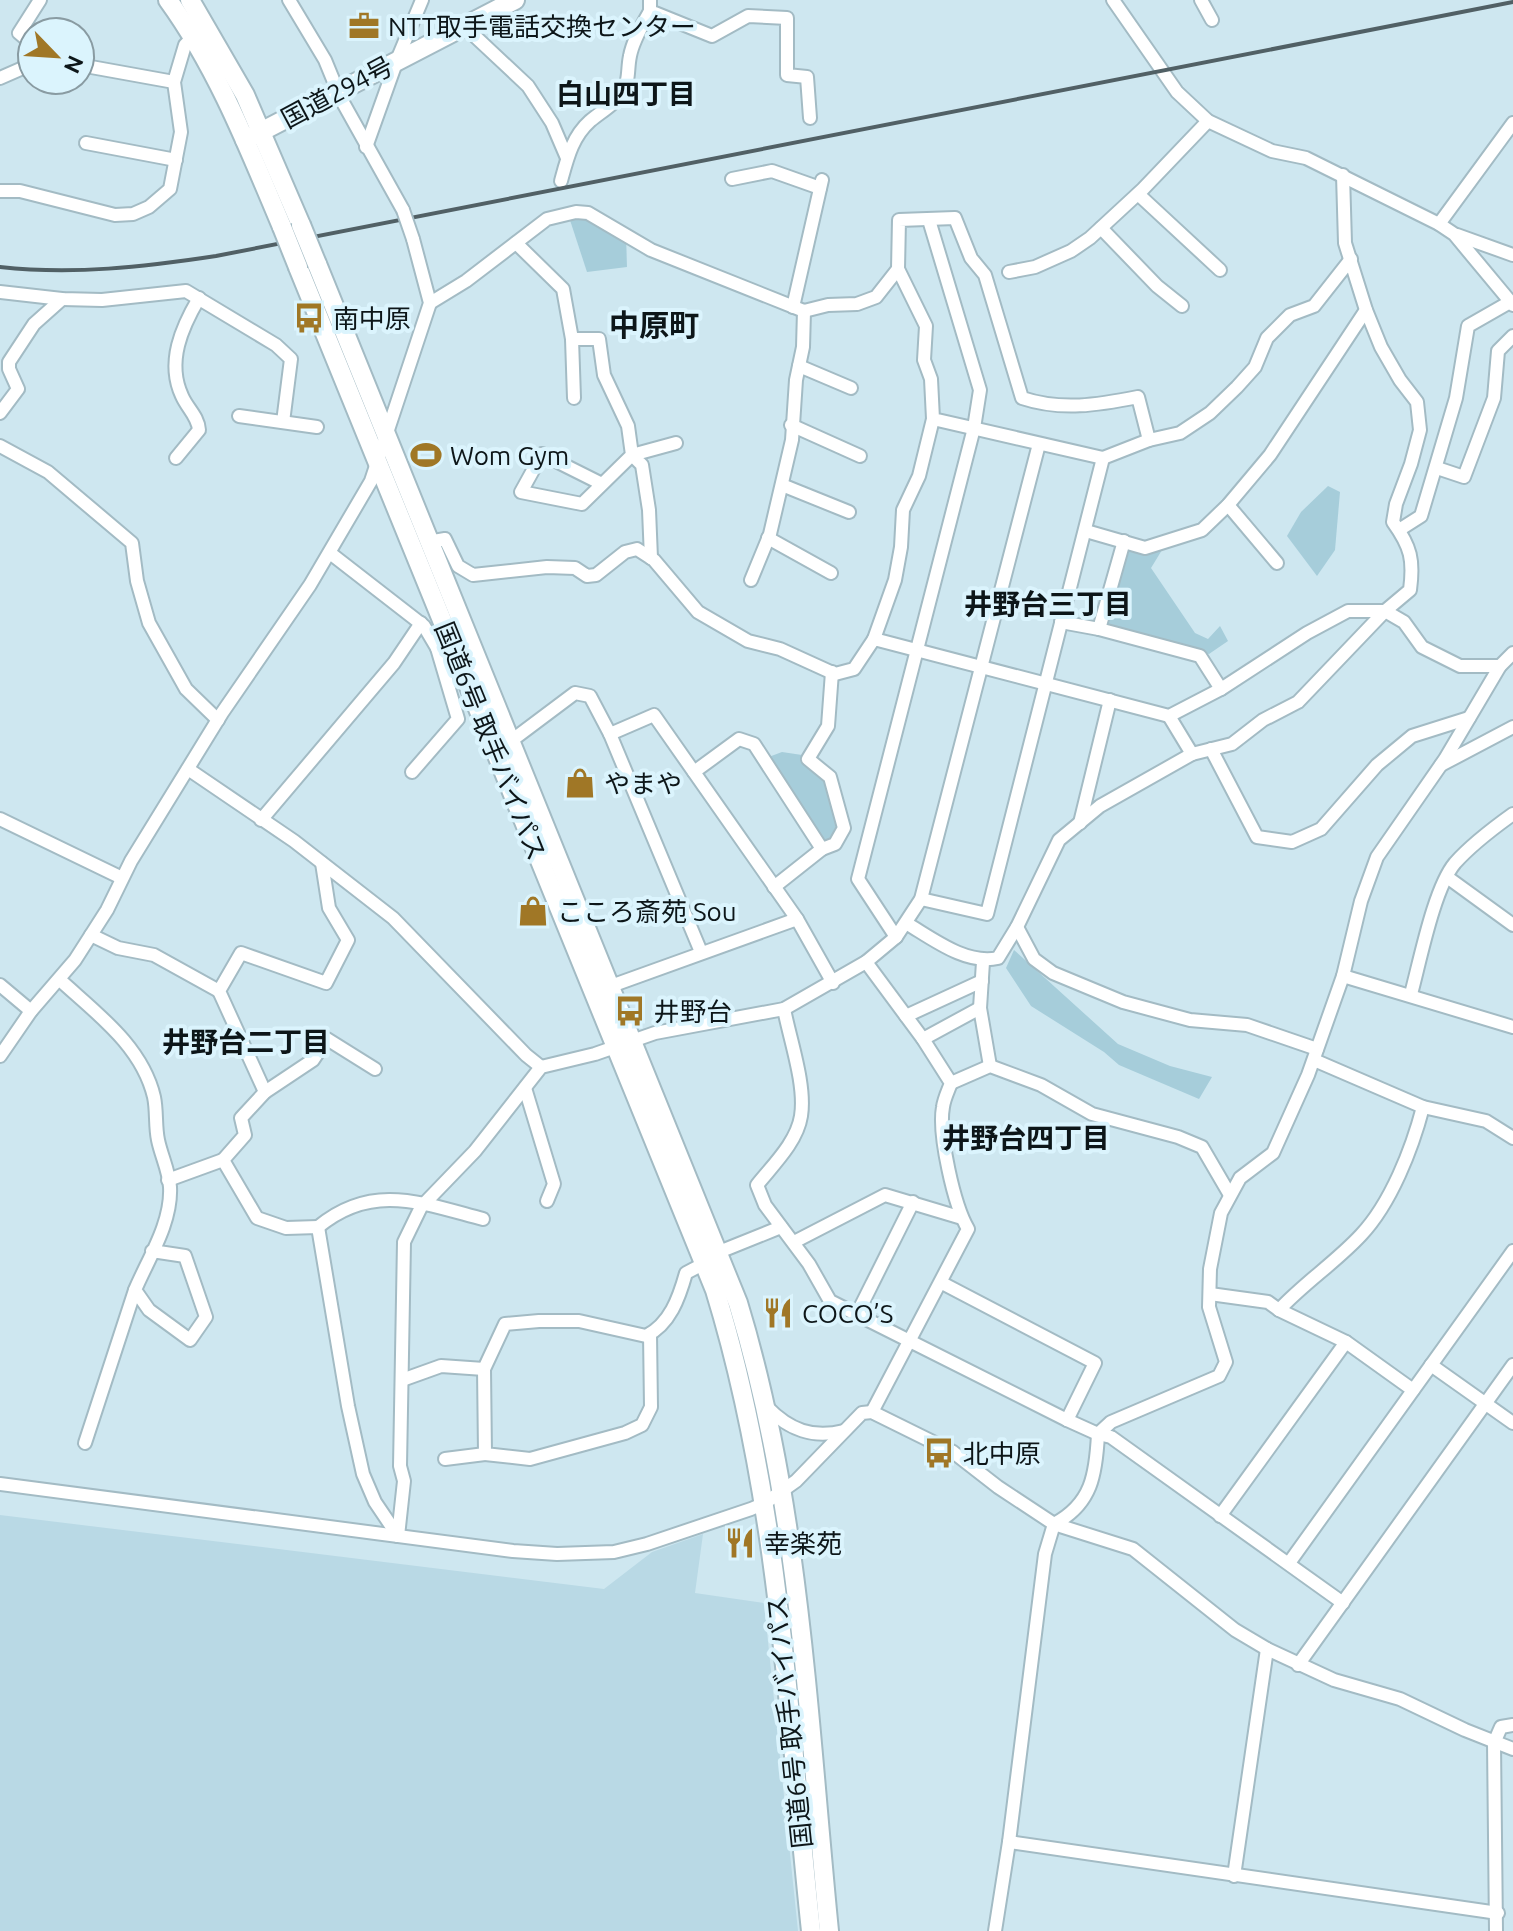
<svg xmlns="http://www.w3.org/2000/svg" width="1513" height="1931" font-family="Ubuntu,'Noto Sans JP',sans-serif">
  <rect width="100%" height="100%" fill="#cee7f0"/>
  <path fill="#b9d9e5" d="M0,1515L604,1589L652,1552L703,1534L695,1593L764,1603L798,1931H0Z"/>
  <g fill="#a6cdda">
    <path d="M576,212L626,235L627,267L587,272L568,214Z"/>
    <path d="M1328,486L1340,492L1335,550L1317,576L1287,536L1301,512Z"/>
    <path d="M1173,532L1151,568L1195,633L1208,639L1220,626L1228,641L1209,654L1106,625L1130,548Z"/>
    <path d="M782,752L802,755L829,773L844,828L822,849L766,758Z"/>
    <path d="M1014,950L1118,1044L1170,1066L1212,1077L1199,1099L1119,1065L1104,1052L1031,1006L1006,968Z"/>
  </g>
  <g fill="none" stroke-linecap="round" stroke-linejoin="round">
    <g stroke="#a3bbc4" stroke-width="16">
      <g id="minor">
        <path d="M289,0L325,60L341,99L403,210"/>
        <path d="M650,0V11L712,36L748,16L787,18V75L807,77L810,118"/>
        <path d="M1113,0L1177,92L1208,121L1272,151L1306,158L1439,224L1454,234L1513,305"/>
        <path d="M1201,0L1212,20"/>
        <path d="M464,26L528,86L552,123L567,158"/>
        <path d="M32,44L19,33L40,0"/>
        <path d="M80,65L174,82"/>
        <path d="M0,78L32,64"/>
        <path d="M86,143L176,160"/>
        <path d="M366,147L397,60L422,0"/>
        <path d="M732,179L772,171L820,188"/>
        <path d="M561,181C567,159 572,137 590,121C602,111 614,105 622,92C630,80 627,70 630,56C633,40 642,26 650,11"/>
        <path d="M0,191H20L115,215L133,214L149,207L170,189L181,132L174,82L185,45L193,37"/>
        <path d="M1138,194L1220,270"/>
        <path d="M1439,224L1513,123"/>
        <path d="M1101,228L1157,286L1182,306"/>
        <path d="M1457,235L1513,255"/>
        <path d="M516,243L563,289L572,339L574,398"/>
        <path d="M898,269L926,326L924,360L931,379L933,419L1103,458L1149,440L1180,433L1210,413L1237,387L1255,367L1267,338L1290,315L1314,306L1351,259"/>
        <path d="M1009,272L1035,267L1071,251L1090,238L1143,189L1208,121"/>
        <path d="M0,292L62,299L102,300L186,291L276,345L291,359L283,422"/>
        <path d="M430,303L466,281L547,219L576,212L588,213L651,250L804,311L828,305L857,304L876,297L898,269L899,220L955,218L971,258L985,275L1022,398C1061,411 1098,405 1138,397L1149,440"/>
        <path d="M793,307L822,180"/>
        <path d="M572,339H599L604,375L628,426L632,455L582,504L521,492L542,454L602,484"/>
        <path d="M799,366L851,388"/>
        <path d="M0,413L18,389L9,369V362L34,324L62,299"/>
        <path d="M239,416L317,427"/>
        <path d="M791,425L860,456"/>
        <path d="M0,446L48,472L132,543L137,581L149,623L186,689L218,720"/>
        <path d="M176,458L199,430C198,416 187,408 182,396C166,362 182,327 199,298"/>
        <path d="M1437,468L1464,477L1494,398L1498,351L1513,336"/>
        <path d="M782,485L849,512"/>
        <path d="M1228,505L1277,563"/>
        <path d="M1399,530L1421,516L1456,398L1468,326L1510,302"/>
        <path d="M1086,531L1145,548L1202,530L1228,505L1270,455L1366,310"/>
        <path d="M768,538L831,573"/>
        <path d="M428,542L445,539L458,566L473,575L547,567L575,568L587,576L596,575L625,552L637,549L654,560L698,612L748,641L780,649L835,674L854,669L874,639L1169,716L1221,689L1307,633L1348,611H1385L1410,590C1414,560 1411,547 1393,522L1396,504L1411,464L1420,430L1417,402L1400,380L1381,347L1366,310L1345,243L1343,175"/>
        <path d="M330,553L424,626L437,648L451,643"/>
        <path d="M651,558L649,510L642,465L632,455L676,443"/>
        <path d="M751,580L770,534L792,440L796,380L803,347L804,311"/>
        <path d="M1061,622L1099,629L1200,656L1221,689"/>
        <path d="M1099,629L1124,541"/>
        <path d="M874,639L895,580L901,547L903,510L919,476L933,419"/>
        <path d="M1169,716L1192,754"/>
        <path d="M511,741L575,693L590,696L610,734"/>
        <path d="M1211,749L1257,837L1292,842L1321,829L1377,765L1412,736L1469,718"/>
        <path d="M1441,765L1513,727"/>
        <path d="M188,769L294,841L393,918L526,1055L541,1067"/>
        <path d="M412,772L458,719L437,648"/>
        <path d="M694,772L739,739L754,744L822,849L774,887"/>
        <path d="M0,819L122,878"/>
        <path d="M261,820L394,663L421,623"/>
        <path d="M1080,823L1110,700"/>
        <path d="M822,849L835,844L844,828L830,777L808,759L828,726L832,672"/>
        <path d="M322,863L329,908L348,940L326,983L241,953L219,991L265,1092L241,1118L245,1135L223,1160L257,1218L286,1228L318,1227L348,1406L363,1474L375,1502L398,1536"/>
        <path d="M1447,877L1513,925"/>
        <path d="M921,899L987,914L1103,458"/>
        <path d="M906,923C933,939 966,965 998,958L1017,927L1059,840L1100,806L1192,754L1232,744L1263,720L1298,702L1385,611L1404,622L1422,647L1460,666H1500"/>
        <path d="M1017,927L1034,959L1053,973L1123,1002L1190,1020L1247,1025L1317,1049"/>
        <path d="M91,935L118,948L154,955L219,991"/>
        <path d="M896,937L858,879L974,428L980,390L929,220"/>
        <path d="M701,952L610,734L654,715L797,919L833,983"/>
        <path d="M866,962L923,1039L951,1083C948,1091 944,1099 943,1107C938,1134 954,1205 968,1229L872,1412"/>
        <path d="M983,962L980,1008L990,1066"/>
        <path d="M1343,976L1513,1027"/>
        <path d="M60,980C96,1013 142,1046 154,1097C157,1111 155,1126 158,1140C161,1155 169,1171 170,1187C172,1223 148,1259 135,1290L149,1310L190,1340L206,1317L185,1256L152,1251"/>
        <path d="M0,985L31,1011"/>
        <path d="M611,986L797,919"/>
        <path d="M1411,994C1420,961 1434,888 1455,863C1472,844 1492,829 1513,814"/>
        <path d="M784,1009C790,1040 806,1085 801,1116C797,1142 773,1165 757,1185L765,1205L809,1264L830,1301L1067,1420L1098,1434L1111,1437L1343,1603"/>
        <path d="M906,1016L982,981"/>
        <path d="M923,1039L980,1008"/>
        <path d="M0,1056L31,1011L75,960L107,910L131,861L222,713L310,585L371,481L430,303L413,239"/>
        <path d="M1314,1060L1423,1107L1486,1121L1513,1138"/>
        <path d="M951,1083L990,1066L1041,1085L1092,1114L1178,1137L1202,1147L1230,1195"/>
        <path d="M525,1088L554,1184L547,1201"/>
        <path d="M265,1092L313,1060L327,1039L375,1069"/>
        <path d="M168,1180L223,1160"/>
        <path d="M318,1227C372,1182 422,1203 483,1219"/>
        <path d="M794,1242L885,1195L962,1218"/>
        <path d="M719,1252L781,1227"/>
        <path d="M942,1283L1095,1363L1067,1420"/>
        <path d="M1210,1294L1268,1302L1279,1310L1346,1342L1413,1390"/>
        <path d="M1279,1310C1304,1283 1336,1262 1361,1235C1391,1203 1412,1149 1423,1107"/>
        <path d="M857,1314L913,1202"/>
        <path d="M1431,1365L1513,1423"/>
        <path d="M484,1369L485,1454L530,1459L625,1433L642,1425L651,1407L650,1334"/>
        <path d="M402,1380L441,1366L484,1369L505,1324L539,1321H579L646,1336C670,1324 679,1298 686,1273L705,1263"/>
        <path d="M767,1407C789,1430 813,1439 844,1431"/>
        <path d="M85,1443L135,1290"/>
        <path d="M445,1459L485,1454"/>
        <path d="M0,1484L513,1551L557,1554L614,1552L647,1544L751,1509L765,1503L796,1481L862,1413L872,1412L953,1452L998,1487L1054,1524L1133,1549L1235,1630L1267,1649L1334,1680L1400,1699L1465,1730L1513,1749"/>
        <path d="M1220,1516L1346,1342"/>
        <path d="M398,1536L404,1481L400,1466L404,1242L421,1207L475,1151L541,1067L595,1054L655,1033L784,1009L866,962L896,937L921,899L1039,444"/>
        <path d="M1289,1563L1513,1251"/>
        <path d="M1298,1665L1513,1365"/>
        <path d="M1009,1842L1498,1913"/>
        <path d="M1234,1876L1267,1649"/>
        <path d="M995,1931L1009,1842L1045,1554L1054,1524C1092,1504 1096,1474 1098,1434L1111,1422L1219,1376L1226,1362L1209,1307L1210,1269L1221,1213L1240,1178L1273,1153L1308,1075L1343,976L1361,901L1377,857L1445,759L1500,666L1513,653"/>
        <path d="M1496,1931L1494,1743L1501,1727L1513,1725"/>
      </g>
    </g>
    <g stroke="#a3bbc4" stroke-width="22">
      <g id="highway">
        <path d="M168,0C218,69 249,149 282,227"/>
        <path d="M190,0L245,95L301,225"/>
        <path d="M245,140L515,0"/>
        <path d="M317,264L738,1303C800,1506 808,1721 829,1931"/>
        <path d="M298,267L715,1290C779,1498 788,1716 811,1931"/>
      </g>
    </g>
    <use href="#minor" stroke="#fff" stroke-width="12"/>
    <use href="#highway" stroke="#fff" stroke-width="18"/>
    <path stroke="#516065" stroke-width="4" d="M0,267C73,275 144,267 216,256L1513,2"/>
    <g stroke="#a3bbc4" stroke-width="16" stroke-linecap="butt">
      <path id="minor-bridge" d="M403,210L413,239"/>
    </g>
    <g stroke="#a3bbc4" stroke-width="22" stroke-linecap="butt">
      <g id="highway-bridge">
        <path d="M301,225L317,264"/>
        <path d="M282,227L298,267"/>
      </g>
    </g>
    <use href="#minor-bridge" stroke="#fff" stroke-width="12"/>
    <use href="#highway-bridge" stroke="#fff" stroke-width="18"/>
  </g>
  <defs>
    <g id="office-bare" transform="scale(2.4)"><path d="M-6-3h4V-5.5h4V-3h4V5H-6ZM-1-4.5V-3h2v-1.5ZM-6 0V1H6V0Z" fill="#a07726" stroke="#dbf4fd" stroke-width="2.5" paint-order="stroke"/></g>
    <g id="bus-bare" transform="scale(2.4)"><path d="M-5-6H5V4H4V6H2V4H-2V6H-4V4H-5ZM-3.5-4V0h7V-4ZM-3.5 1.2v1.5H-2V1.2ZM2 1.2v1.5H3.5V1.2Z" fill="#a07726" stroke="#dbf4fd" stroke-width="2.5" paint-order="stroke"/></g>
    <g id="stadium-bare" transform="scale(2.4)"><path d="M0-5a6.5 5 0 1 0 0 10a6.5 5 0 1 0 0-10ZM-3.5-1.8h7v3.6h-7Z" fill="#a07726" stroke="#dbf4fd" stroke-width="2.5" paint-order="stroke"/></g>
    <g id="shop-bare" transform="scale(2.4)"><path d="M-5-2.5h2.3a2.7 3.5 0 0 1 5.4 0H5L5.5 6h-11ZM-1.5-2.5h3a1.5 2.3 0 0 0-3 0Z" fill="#a07726" stroke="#dbf4fd" stroke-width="2.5" paint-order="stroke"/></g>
    <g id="restaurant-bare" transform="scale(2.4)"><path d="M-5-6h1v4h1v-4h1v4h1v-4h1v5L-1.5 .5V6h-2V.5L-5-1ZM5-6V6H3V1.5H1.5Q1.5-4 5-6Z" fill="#a07726" stroke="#dbf4fd" stroke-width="2.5" paint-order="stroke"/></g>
  </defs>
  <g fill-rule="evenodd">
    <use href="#office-bare" x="364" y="26"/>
    <use href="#bus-bare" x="309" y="318"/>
    <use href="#stadium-bare" x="426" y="455"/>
    <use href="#shop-bare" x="580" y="783"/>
    <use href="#shop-bare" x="533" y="911"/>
    <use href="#bus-bare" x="630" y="1011"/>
    <use href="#restaurant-bare" x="778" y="1313"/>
    <use href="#bus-bare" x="939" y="1453"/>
    <use href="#restaurant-bare" x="740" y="1543"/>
  </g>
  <g text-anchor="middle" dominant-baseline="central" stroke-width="8" stroke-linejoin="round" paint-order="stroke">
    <g font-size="26" fill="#0d1619" stroke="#dbf4fd" text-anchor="start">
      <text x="388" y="26">NTT取手電話交換センター</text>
      <text x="333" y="318">南中原</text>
      <text x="450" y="455">Wom Gym</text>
      <text x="604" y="783">やまや</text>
      <text x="557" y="911">こころ斎苑 Sou</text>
      <text x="654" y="1011">井野台</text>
      <text x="802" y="1313">COCO’S</text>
      <text x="963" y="1453">北中原</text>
      <text x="764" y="1543">幸楽苑</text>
    </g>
    <g font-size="26" fill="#0d1619" stroke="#dbf4fd">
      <text transform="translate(337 92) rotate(-28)">国道294号</text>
      <text transform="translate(491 741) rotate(68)">国道6号 取手バイパス</text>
      <text transform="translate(789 1722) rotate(-96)">国道6号 取手バイパス</text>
    </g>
    <g font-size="28" font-weight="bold" fill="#0d1619" stroke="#dbf4fd">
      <text x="626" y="93">白山四丁目</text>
      <text x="1048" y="603">井野台三丁目</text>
      <text x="246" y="1041">井野台二丁目</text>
      <text x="1026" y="1137">井野台四丁目</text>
    </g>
    <g font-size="30" font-weight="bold" fill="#0d1619" stroke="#dbf4fd">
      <text x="654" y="325">中原町</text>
    </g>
  </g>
  <g transform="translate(56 56) rotate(115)"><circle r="38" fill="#dbf4fd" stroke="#899ba2" stroke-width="2"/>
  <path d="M0-6L14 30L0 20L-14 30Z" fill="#a07726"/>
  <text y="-12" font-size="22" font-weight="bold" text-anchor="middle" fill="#0d1619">N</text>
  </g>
</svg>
